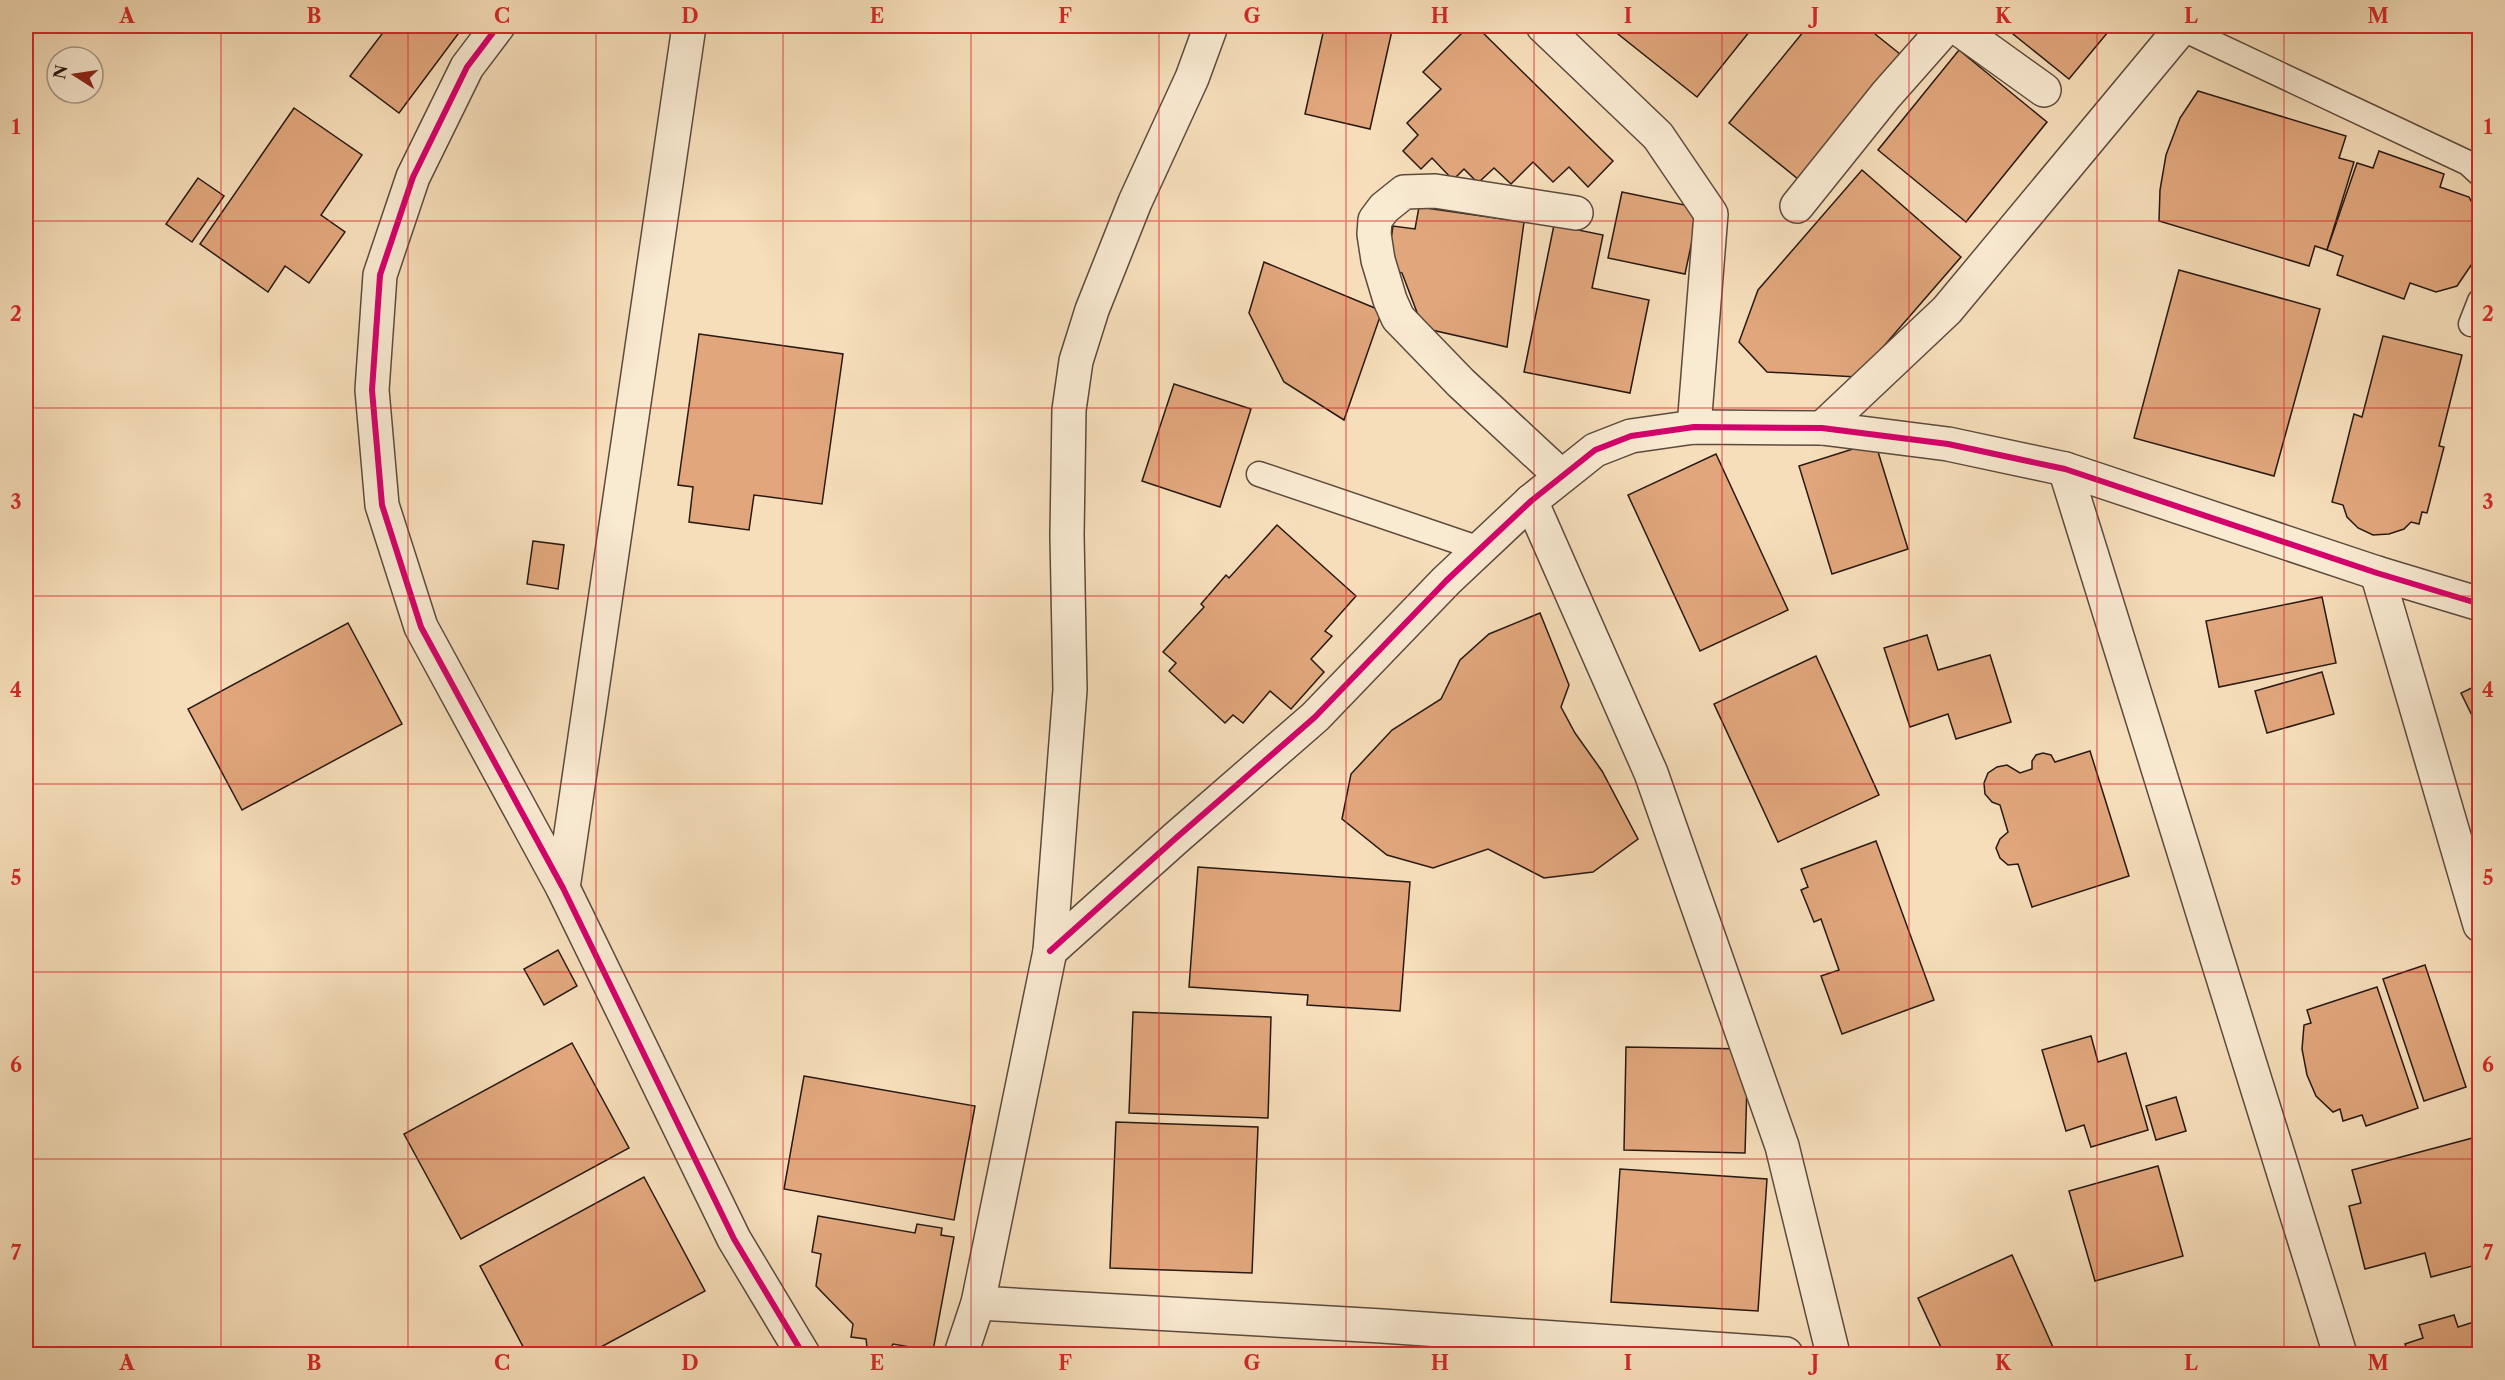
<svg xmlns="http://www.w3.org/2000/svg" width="2505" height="1380" font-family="'Libre Caslon Text',serif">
  <rect width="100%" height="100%" fill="#f6deba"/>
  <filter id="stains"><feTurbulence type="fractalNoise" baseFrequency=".00333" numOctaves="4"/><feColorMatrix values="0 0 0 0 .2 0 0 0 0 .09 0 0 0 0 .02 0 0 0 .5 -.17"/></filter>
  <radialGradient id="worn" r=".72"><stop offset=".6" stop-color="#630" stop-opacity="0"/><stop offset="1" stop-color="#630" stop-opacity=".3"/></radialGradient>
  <g fill="#e1a67c" stroke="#281913" stroke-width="1.5">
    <path d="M388,26H464L399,113L350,76Z"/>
    <path d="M1296,26H1393L1370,129L1305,114L1323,33L1296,27Z"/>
    <path d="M1469,26H1476L1613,161L1588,187L1569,167L1553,182L1533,162L1511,184L1494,168L1478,183L1464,169L1453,180L1432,158L1421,169L1403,151L1418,135L1407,123L1441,89L1423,72Z"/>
    <path d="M1608,26H1754L1697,97Z"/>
    <path d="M1808,26H1865L1910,62L1809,188L1729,123Z"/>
    <path d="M2003,26H2113L2069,79Z"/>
    <path d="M1959,50L2047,122L1966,222L1878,150Z"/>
    <path d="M2198,91L2346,136L2339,158L2354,162L2327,250L2315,246L2309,266L2159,221L2160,190L2166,155L2180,118Z"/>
    <path d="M294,108L362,155L321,215L345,232L309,283L285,266L268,292L200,244Z"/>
    <path d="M2379,151L2444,174L2440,187L2469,197L2480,218V242L2476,258L2457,286L2436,292L2410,283L2404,299L2337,275L2343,256L2327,250L2357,163L2373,168Z"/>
    <path d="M1862,170L1961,257L1857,377L1767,372L1739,342L1758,290Z"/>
    <path d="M198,178L224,196L192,242L166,224Z"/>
    <path d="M1622,192L1699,208L1685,274L1608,258Z"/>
    <path d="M1419,207L1524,222L1507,347L1423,328L1402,273L1387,268L1393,226L1415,229Z"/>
    <path d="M1554,225L1603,235L1592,288L1649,300L1630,393L1524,372Z"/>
    <path d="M1264,262L1382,311L1344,420L1284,382L1249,313Z"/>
    <path d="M2179,270L2320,309L2274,476L2134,438Z"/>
    <path d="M699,334L843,354L822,504L754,495L749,530L689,522L693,487L678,485Z"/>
    <path d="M2383,336L2462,355L2439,446L2444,447L2427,513L2422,512L2419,524L2411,522L2404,529L2389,534L2373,535L2358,528L2347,517L2343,505L2332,502L2354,414L2362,417Z"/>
    <path d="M1174,384L1251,409L1220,507L1142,481Z"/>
    <path d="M1875,442L1908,549L1832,574L1799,466Z"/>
    <path d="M1716,454L1788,610L1700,651L1628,495Z"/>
    <path d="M2480,513V543L2472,541Z"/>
    <path d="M1277,525L1356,596L1325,631L1332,636L1311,659L1324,672L1291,709L1270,691L1243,723L1233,715L1225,723L1169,671L1176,663L1163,652L1204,607L1201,604L1226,575L1229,578Z"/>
    <path d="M533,541L564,545L558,589L527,584Z"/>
    <path d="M2322,597L2336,663L2219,687L2206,621Z"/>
    <path d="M1540,613L1569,685L1561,707L1575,733L1602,771L1638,839L1593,872L1544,878L1488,849L1433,868L1387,855L1342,819L1351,774L1392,730L1441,699L1460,660L1489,634Z"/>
    <path d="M348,623L402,724L242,810L188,709Z"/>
    <path d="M1927,635L1938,670L1990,655L2011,722L1956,739L1948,714L1910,727L1884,648Z"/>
    <path d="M1816,656L1879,795L1778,842L1714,704Z"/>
    <path d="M2322,672L2334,714L2267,733L2255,691Z"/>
    <path d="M2480,684V732L2461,693Z"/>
    <path d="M2090,751L2129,876L2032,907L2018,864L2008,865L2000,858L1996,848L2000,839L2008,832L2000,805L1992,802L1985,794L1984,783L1988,773L1997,767L2007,765L2020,773L2032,769V761L2036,755L2043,753L2051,755L2055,762Z"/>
    <path d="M1876,841L1934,1000L1842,1034L1821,976L1839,970L1821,919L1814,922L1801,890L1808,887L1801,869Z"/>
    <path d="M1198,867L1410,882L1400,1011L1307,1005L1308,995L1189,987Z"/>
    <path d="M558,950L577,986L544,1005L524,969Z"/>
    <path d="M2425,965L2466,1087L2424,1101L2383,979Z"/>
    <path d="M2377,987L2418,1108L2366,1126L2362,1115L2343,1121L2340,1109L2333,1112L2316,1096L2307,1075L2302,1049L2304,1025L2311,1023L2307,1010Z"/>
    <path d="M1133,1012L1271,1017L1268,1118L1129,1113Z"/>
    <path d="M2091,1036L2098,1062L2126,1053L2148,1130L2091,1147L2084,1125L2066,1131L2042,1050Z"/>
    <path d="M572,1043L629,1148L461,1239L404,1134Z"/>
    <path d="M1626,1047L1748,1049L1745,1153L1624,1150Z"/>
    <path d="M804,1076L975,1106L954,1220L784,1189Z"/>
    <path d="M2176,1097L2186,1131L2156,1140L2146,1106Z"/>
    <path d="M1116,1122L1258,1127L1252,1273L1110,1268Z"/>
    <path d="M2480,1136V1264L2431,1277L2425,1253L2365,1269L2349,1206L2361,1203L2352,1170Z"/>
    <path d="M2158,1166L2183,1256L2095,1281L2069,1191Z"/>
    <path d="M1620,1169L1767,1179L1758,1311L1611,1302Z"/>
    <path d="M644,1177L705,1291L588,1354H527L480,1266Z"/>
    <path d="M818,1216L915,1233L917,1224L942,1228L941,1235L954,1237L933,1351L893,1344L889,1351L882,1354H873L867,1347L866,1339L851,1337L853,1324L816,1286L821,1254L812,1252Z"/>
    <path d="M2012,1255L2056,1354H1944L1918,1298Z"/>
    <path d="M2454,1315L2458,1327L2480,1320V1354H2409L2405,1344L2423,1338L2419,1325Z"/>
  </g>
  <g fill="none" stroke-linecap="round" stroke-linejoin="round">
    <g stroke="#5c4a3d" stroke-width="27">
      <g id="service">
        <path d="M2181,28L2468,163L2480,174"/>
        <path d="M2471,324L2480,301"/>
        <path d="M1259,474L1480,549"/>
      </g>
    </g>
    <g stroke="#5c4a3d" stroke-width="36">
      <g id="minor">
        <path d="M498,26L467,67L413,177L380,275L372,390L382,505L421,627L563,888L734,1239L803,1354"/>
        <path d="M1543,26L1658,136L1711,214L1694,427"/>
        <path d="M1955,26L2044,90"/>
        <path d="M1797,206L1886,95L1947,26"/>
        <path d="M1822,428L1947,310L2183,26"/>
        <path d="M2065,469L2340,1354"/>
        <path d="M1560,475L1461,383L1398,318L1390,300L1378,260L1374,234L1375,220L1384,208L1404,192L1435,191L1576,213"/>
        <path d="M1531,501L1651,773L1782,1146L1833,1354"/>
        <path d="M2377,573L2480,925"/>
        <path d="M563,888L689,26"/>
        <path d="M1050,951L1176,838L1315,717L1446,581L1531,501L1595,450L1631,436L1694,427L1822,428L1948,444L2065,469L2377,573L2480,604"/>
        <path d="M978,1303L1382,1326L1786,1354"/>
        <path d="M961,1354L978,1303L1050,951L1070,690L1067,535L1069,410L1076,361L1092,310L1135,202L1192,78L1211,26"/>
      </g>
    </g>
    <use href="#service" stroke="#f9ead2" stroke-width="24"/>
    <use href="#minor" stroke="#f9ead2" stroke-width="33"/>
    <g stroke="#f9ead2" stroke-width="10">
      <g id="cycleway">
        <path d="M498,26L467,67L413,177L380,275L372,390L382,505L421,627L563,888L734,1239L803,1354"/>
        <path d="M1050,951L1176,838L1315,717L1446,581L1531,501L1595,450L1631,436L1694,427L1822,428L1948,444L2065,469L2377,573L2480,604"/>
      </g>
    </g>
    <use href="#cycleway" stroke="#d6006c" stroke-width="6"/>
  </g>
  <path fill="none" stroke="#d62828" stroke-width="1.5" stroke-opacity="0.55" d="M221,26V1354M408,26V1354M596,26V1354M783,26V1354M971,26V1354M1159,26V1354M1346,26V1354M1534,26V1354M1722,26V1354M1909,26V1354M2097,26V1354M2284,26V1354M26,221H2480M26,408H2480M26,596H2480M26,784H2480M26,972H2480M26,1159H2480"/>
  <rect width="2505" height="1380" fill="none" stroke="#f6deba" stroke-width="66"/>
  <g transform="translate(75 75) rotate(282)"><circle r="28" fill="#f9ead2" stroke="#a59686" stroke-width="1.5"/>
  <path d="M0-4.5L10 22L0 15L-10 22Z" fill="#8f2418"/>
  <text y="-9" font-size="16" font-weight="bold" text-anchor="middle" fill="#281913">N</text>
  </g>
  <rect x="33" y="33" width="2439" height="1314" fill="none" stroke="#d62828" stroke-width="2"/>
  <g font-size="20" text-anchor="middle" font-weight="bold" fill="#d62828">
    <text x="127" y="23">A</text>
    <text x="314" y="23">B</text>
    <text x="502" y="23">C</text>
    <text x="690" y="23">D</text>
    <text x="877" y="23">E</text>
    <text x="1065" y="23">F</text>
    <text x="1252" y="23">G</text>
    <text x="1440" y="23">H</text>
    <text x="1628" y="23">I</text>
    <text x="1815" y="23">J</text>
    <text x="2003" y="23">K</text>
    <text x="2191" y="23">L</text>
    <text x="2378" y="23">M</text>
    <text x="16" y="134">1</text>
    <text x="2488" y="134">1</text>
    <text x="16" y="321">2</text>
    <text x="2488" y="321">2</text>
    <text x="16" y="509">3</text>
    <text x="2488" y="509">3</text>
    <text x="16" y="697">4</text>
    <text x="2488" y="697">4</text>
    <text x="16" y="885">5</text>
    <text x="2488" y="885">5</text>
    <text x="16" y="1072">6</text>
    <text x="2488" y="1072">6</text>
    <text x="16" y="1260">7</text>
    <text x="2488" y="1260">7</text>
    <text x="127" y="1370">A</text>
    <text x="314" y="1370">B</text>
    <text x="502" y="1370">C</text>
    <text x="690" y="1370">D</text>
    <text x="877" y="1370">E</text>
    <text x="1065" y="1370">F</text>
    <text x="1252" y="1370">G</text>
    <text x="1440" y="1370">H</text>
    <text x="1628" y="1370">I</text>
    <text x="1815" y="1370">J</text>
    <text x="2003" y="1370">K</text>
    <text x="2191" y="1370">L</text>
    <text x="2378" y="1370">M</text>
  </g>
  <rect width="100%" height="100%" filter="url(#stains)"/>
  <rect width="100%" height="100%" fill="url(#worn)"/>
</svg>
